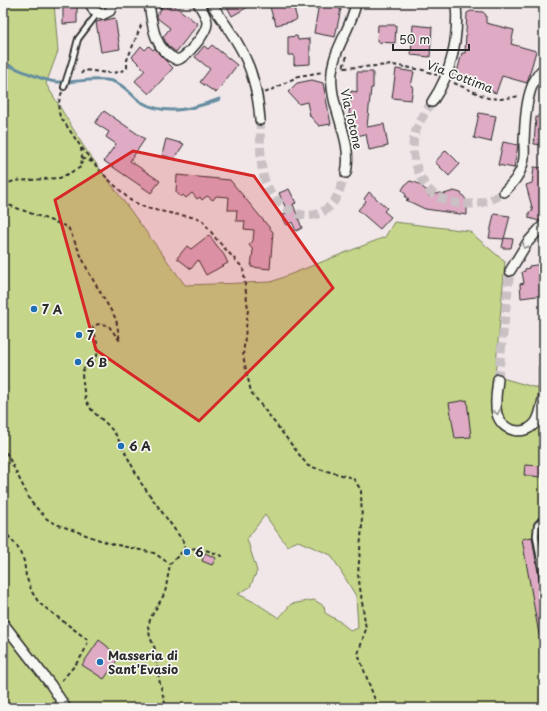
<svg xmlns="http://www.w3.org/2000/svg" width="547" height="711" font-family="'Playpen Sans',sans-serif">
  <rect width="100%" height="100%" fill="#f1e7e9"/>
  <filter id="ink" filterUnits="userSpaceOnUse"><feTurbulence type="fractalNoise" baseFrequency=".025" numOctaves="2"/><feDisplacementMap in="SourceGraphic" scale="8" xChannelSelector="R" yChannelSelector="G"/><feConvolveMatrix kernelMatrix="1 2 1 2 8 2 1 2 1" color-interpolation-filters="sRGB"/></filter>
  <g filter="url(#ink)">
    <path fill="#c5d68a" stroke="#78805a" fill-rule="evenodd" d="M3,3H54L58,51L46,84L84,147L185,285L271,282L385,237L394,222L469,231L505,262L495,376L544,390V708H248L236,703L232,708H3ZM265,515L287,546L298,541L331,555L356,596L358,628L351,631L339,621L325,613L324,606L314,600L291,604L279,618L256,603L238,594L250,587L257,571L247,539Z"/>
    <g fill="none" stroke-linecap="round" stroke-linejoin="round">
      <path stroke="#668da1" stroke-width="3" d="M3,63C16,68 45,82 57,82C74,83 96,77 112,81C126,85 131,96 141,102C167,117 195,108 220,99"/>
    </g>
    <g fill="#deaac4" stroke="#2b2b2b">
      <path d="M63,3H77V23L63,24Z"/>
      <path d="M225,3H255L232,16Z"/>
      <path d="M269,3H291L293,9L294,8L297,19L294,21L276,25L274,18H273Z"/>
      <path d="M319,3H340L339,9H341L335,37L314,33Z"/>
      <path d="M172,4L198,24L176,52L168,46L163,37L170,28L157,18V15L164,5L168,9Z"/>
      <path d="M471,11L483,12L486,15V23L514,30L511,44L536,51L527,83L502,76L496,93L482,88L483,85L478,83L479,82L456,76L462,53H465L467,13Z"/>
      <path d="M115,18L120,49L101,52L96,22Z"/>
      <path d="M378,25H396L395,43L377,42Z"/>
      <path d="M413,25L432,27L430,57L411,55Z"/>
      <path d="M297,36L298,40L310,39V64L294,65V55H288V37Z"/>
      <path d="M212,45L237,65L216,93L200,82L210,69L195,57L204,46L208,49Z"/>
      <path d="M141,46L145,50L149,46L153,50L155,48L159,54L173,68L149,94L135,81L145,70L132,57Z"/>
      <path d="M396,69L414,72L411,86L413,87L411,100L392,98Z"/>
      <path d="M357,72H373V88H371L367,127L384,124L388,146L369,150L366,134L356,136L352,115H349L351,91L357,92Z"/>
      <path d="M312,80L323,83L331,124L319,126L310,116L307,102L299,104L288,92L297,83Z"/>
      <path d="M104,111L145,139L130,161L160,181L151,193L104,161L116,144L106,137L109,132L95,123Z"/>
      <path d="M479,113L496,116L491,142L474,138Z"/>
      <path d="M536,117L544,118V145L534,144Z"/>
      <path d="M166,139L184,144L174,159L162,155Z"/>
      <path d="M503,142L518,145L514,168L498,165Z"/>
      <path d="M446,150L460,164L449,176L435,162Z"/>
      <path d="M534,167L544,168V218L539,221L529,218V212L533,211L526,185L532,183Z"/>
      <path d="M177,175L230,180L273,232L270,269L251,267L253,250L249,245L253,241L254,230L244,229L245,221H236L237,210H228L229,197L216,196L213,200L207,196L202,200L200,197L197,199L192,193L186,198L183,195L181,197L176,192Z"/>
      <path d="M410,181L417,183L426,190L432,192L428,196L440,193L444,194L454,191L461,193L467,201V215L425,209L406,200L409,199L405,197L406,195L402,190L405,185Z"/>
      <path d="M289,189L296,203L293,204L302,228L296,231L292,222L286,225L282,215L288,213L279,193Z"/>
      <path d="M369,192L387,208L384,211L391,217L380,229L358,210L366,201L364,199Z"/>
      <path d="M494,214L510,216L504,239L489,238Z"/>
      <path d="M209,235L224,255L228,263L206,275L198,260L191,269L177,258L187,246L191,249Z"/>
      <path d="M504,238L513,239L511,248H502Z"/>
      <path d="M543,264L544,295L521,298L520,284L524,283L522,272L525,271V269L529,268V266Z"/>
      <path d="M467,400L471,437L455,438L449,403Z"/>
      <path d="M525,465L543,466L541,477L524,475Z"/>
      <path d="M532,537L540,584L544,587V640H540L522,539Z"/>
      <path d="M205,553L216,558L212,565L202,561Z"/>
      <path d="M99,640L107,646L118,659L104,679L82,665Z"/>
    </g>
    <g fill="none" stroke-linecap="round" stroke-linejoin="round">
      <g stroke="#c9c1c3" stroke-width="9" stroke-dasharray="9 4.5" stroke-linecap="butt">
        <path d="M432,102C425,113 417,124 414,137C410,154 420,186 435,195C456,208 485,207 504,192"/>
        <path d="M260,120C261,139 259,163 265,181C275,208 309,230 332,204C339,196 342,183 346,173"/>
        <path d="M498,379L510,271"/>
      </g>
      <g stroke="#2b2b2b" stroke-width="8">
        <g id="lane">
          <path d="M64,87L72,62L78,39L97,14"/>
          <path d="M544,517L537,525L536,536L544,583"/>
        </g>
      </g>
      <g stroke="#2b2b2b" stroke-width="12">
        <g id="street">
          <path d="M90,3L94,11L102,15L110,11L113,3"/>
          <path d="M149,3C152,25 154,50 177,60C186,58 207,33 207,23C207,16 201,9 198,3"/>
          <path d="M211,3C220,17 230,30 238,44C252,67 258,93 260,120"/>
          <path d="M432,102C452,73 459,37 456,3"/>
          <path d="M346,173C354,138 328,107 332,72C334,48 352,27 356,3"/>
          <path d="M504,192C513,183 520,175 523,163C525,157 524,148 524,142C525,119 526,83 544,68"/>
          <path d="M510,271L527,243L544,224"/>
          <path d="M544,368V392"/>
          <path d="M498,379C497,390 494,403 497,414C502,432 525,437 536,422C541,414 542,403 544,394"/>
          <path d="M3,623L51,685L66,708"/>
        </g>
      </g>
      <g stroke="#2b2b2b" stroke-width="2" stroke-dasharray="4 3" stroke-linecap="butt">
        <path d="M159,9L165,3"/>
        <path d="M347,56L343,68L393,65L423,70L437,75"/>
        <path d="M81,74L84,70C100,71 113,77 127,68V60L142,23"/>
        <path d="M454,83L488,98L501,99L520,96"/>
        <path d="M62,92C59,100 57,108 60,116L81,147L101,172L130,200L146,208L174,214L198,218L203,221L217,240L243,268L248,309L243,356L251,392L308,466L353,478L361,490L362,526L358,574L366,629L358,654L378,708"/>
        <path d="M265,93L299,76L323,72"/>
        <path d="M81,148L82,158"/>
        <path d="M3,185L14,181L60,178L81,167L82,158L92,162"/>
        <path d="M3,203L68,227L89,273L116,319L120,341L108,325L98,324L93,327L99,351L92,365L85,367C81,372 82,376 83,382C85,416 100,412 116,435L141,483L183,541L185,549L170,564L165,593L151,617L148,626L150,637L155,649L159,679L166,708"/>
        <path d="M3,446L31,502L47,519L56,524L108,543L154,553L170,564"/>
        <path d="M3,530L17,546L24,561L26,576L32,592L39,603L88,640C85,656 71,670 60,682"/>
        <path d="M185,549C199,547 211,551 224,557"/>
      </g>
      <use href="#lane" stroke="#f6f6f2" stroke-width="4.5"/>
      <use href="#street" stroke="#f6f6f2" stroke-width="9"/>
    </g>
    <defs><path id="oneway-chevron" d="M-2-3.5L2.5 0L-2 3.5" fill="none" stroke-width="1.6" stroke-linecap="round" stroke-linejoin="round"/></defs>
    <g stroke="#90908e">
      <use href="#oneway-chevron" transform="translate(525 246) rotate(125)"/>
      <use href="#oneway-chevron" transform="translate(497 412) rotate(79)"/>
    </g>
  </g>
  <path fill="#d62828" fill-opacity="0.2" stroke="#d62828" stroke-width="3" stroke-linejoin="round" d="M133,151L254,176L333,288L199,421L96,350L55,200Z"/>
  <g fill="#1f6fb2" stroke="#f6f6f2" stroke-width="1.5">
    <circle cx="34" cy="309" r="4"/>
    <circle cx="79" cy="335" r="4"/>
    <circle cx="78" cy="362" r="4"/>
    <circle cx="121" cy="446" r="4"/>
    <circle cx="187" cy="552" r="4"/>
    <circle cx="100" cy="662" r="4"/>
  </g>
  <g text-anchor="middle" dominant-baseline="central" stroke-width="3.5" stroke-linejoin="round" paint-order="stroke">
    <g font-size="12" fill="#2b2b2b" stroke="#f6f6f2">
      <text transform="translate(460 76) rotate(21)">Via Cottima</text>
      <text transform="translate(352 119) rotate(77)">Via Totone</text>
    </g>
    <g font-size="12" font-weight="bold" fill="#2b2b2b" stroke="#f6f6f2" text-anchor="start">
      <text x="42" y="309">7 A</text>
      <text x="87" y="335">7</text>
      <text x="86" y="362">6 B</text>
      <text x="129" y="446">6 A</text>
      <text x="195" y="552">6</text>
      <text x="108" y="655">Masseria di<tspan x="108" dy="14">Sant'Evasio</tspan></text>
    </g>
  </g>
  <rect width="547" height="711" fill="none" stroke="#f6f6f2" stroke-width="16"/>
  <rect x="8" y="8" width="531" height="695" fill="none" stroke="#2b2b2b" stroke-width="1.5" filter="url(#ink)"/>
  <path d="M393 44v6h76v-6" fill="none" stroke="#2b2b2b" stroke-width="2"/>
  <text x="399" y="44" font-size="12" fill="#2b2b2b" stroke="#f6f6f2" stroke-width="3" paint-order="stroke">50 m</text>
</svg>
